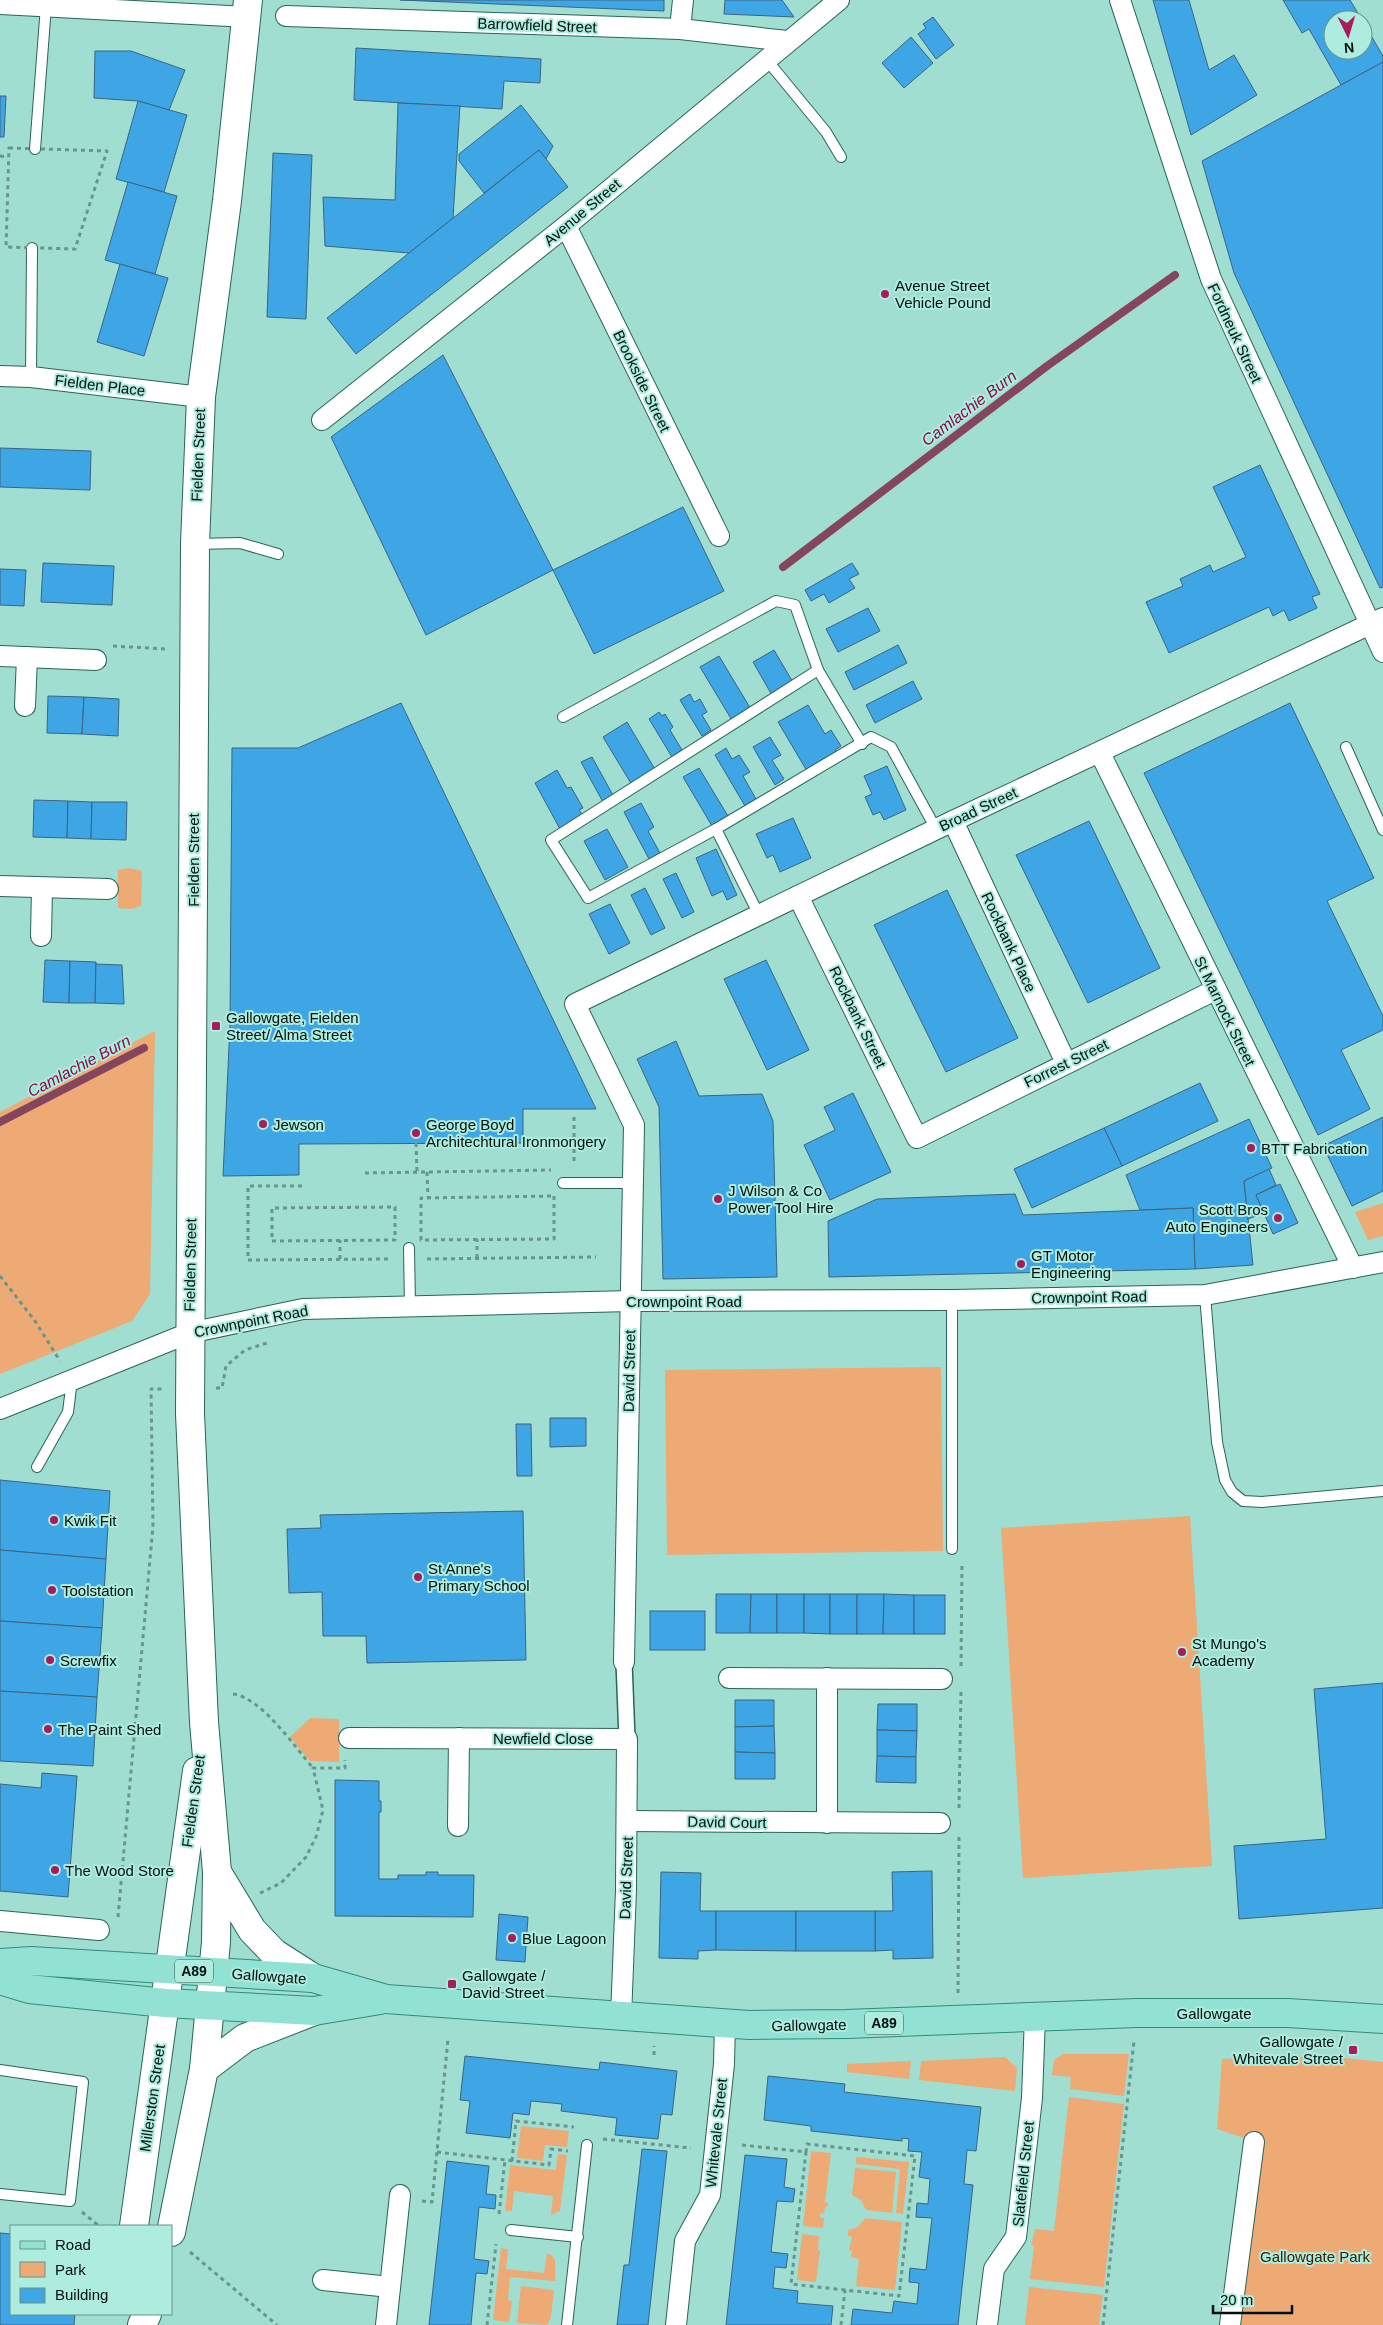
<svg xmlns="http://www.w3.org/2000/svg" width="1383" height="2325" font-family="Helvetica,sans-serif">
  <rect width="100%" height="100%" fill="#a0ded1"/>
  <g fill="#edaa74">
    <path d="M129,868L142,871L141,906L131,909L118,908V870Z"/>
    <path d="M155,1031L150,1294L132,1321L0,1374V1112Z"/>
    <path d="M1383,1203V1236L1368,1240L1355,1212Z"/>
    <path d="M941,1367L943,1551L667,1555L665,1370Z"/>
    <path d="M1190,1516L1212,1866L1023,1878L1001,1528Z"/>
    <path d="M310,1718L339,1719V1762L310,1761L290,1737Z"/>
    <path d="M1063,2054H1129L1124,2096L1070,2089L1071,2077L1052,2075L1054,2060Z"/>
    <path d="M1325,2056L1383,2062V2325H1238L1260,2143L1217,2129L1222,2059Z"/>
    <path d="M1005,2057L1017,2068L1015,2091L919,2080L921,2061Z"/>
    <path d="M911,2061L909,2079L847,2072V2064Z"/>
    <path d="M1069,2097L1124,2104L1104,2287L1030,2279L1034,2246L1031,2245L1035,2229L1054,2231Z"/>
    <path d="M521,2126L569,2131L567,2147L545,2145L543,2161L517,2158Z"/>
    <path d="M811,2151L831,2153L825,2202L828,2203L827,2207H825L824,2213L820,2214V2217L824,2218L823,2228L803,2226Z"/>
    <path d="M558,2154L567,2155L560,2211L551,2215L553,2196L514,2191L512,2211H505L510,2165L556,2170Z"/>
    <path d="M856,2157L909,2162L903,2214L896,2213L900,2169L856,2164Z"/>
    <path d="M855,2168L896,2172L892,2213L866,2210L861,2200L852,2195Z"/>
    <path d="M865,2218L902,2222L895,2290L856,2286L859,2259L851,2257L852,2251L849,2250L852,2237L848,2236V2230L858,2227Z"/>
    <path d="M802,2234L819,2236L818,2250H820L816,2282L797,2280Z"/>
    <path d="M501,2248L508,2249L506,2269L544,2273L547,2254H550L555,2259V2281L510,2277L508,2300L512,2301L509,2322L493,2320Z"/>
    <path d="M521,2286L554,2290L551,2317L547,2325L517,2323Z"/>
    <path d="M1029,2287L1103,2295L1099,2325H1025Z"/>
  </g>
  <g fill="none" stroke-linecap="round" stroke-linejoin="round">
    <g stroke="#85455c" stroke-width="8">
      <path d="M783,567L1047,366L1175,275"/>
      <path d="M0,1122L144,1048"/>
    </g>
  </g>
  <g fill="#3ea6e5" stroke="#3b6582">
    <path d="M400,0H664V11Z"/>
    <path d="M725,0H782L794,17L724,14Z"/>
    <path d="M1153,0H1189L1209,70L1234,55L1257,95L1191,135Z"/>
    <path d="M1283,0H1350L1362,20H1333V50H1363V22L1383,56V62L1341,85L1309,29L1302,33Z"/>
    <path d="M933,17L954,45L936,59L918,34L926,28L923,24Z"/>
    <path d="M911,37L933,63L904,88L882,63Z"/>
    <path d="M356,48L541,59L540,83L504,81L502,109L354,100Z"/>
    <path d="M95,51H131L185,70L169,110L138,101L94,98Z"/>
    <path d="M1383,62V587L1380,588L1234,273L1202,161Z"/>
    <path d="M0,96H6L4,137H0Z"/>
    <path d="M138,101L187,115L164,192L116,179Z"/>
    <path d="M398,103L460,106L453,218L409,253L325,246L323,197L395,200Z"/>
    <path d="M521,105L553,146L546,159L539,150L484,193L459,161V154Z"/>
    <path d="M539,150L568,187L356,354L327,318Z"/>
    <path d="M273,153L312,155L306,319L267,317Z"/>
    <path d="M128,182L177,196L155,274L105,260Z"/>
    <path d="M120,264L168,278L144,356L97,342Z"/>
    <path d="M443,355L553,570L426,635L331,437Z"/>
    <path d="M0,448L91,451L90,490L0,487Z"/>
    <path d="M1260,465L1320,594L1312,597L1317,608L1289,621L1284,610L1273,616L1269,607L1169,653L1146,602L1183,586L1180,579L1210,565L1213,572L1246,557L1213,487Z"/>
    <path d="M683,507L724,591L594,654L553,570Z"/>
    <path d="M43,563L114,566L112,605L41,602Z"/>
    <path d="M852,563L859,574L849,579L855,588L829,603L824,594L811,601L805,590Z"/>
    <path d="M0,569L26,570L24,606L0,605Z"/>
    <path d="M868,608L880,631L838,652L826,629Z"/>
    <path d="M898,645L907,663L854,690L845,672Z"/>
    <path d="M774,650L794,684L773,697L753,662Z"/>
    <path d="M719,656L752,711L733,722L700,667Z"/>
    <path d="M913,681L922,699L875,723L866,705Z"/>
    <path d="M690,694L694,702L700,699L707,712L702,715L711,730L702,736L680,700Z"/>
    <path d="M48,696L84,697L82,734L47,733Z"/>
    <path d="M84,697L119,699L118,736L82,734Z"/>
    <path d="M401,703L596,1109H523V1143L299,1144V1175L223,1176L230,1025L232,748H298Z"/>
    <path d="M1290,703L1374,878L1327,901L1383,1016V1030L1341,1050L1370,1109L1318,1135L1144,773Z"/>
    <path d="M808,705L825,734L831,730L841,746L835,750L837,754L807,771L778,722Z"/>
    <path d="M659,712L662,716L665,714L673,727L670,730L682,750L672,757L649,719Z"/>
    <path d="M627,722L656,771L632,785L603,737Z"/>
    <path d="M770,737L781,755L772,760L784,779L775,785L753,747Z"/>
    <path d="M726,748L732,759L739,755L750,772L743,776L756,799L745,806L715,755Z"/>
    <path d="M592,757L614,797L603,802L581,762Z"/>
    <path d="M887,766L906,810L884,820L880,812L873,815L865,797L872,794L864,776Z"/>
    <path d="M699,768L728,816L712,826L683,777Z"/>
    <path d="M557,770L567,788L571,787L583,808L579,810L583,816L560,829L535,783Z"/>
    <path d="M34,800L68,801L67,838L33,837Z"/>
    <path d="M68,801L92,802L91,839L67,838Z"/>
    <path d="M92,802H127L126,840L91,839Z"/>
    <path d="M641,803L654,827L648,831L660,853L649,859L624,812Z"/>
    <path d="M793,818L811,858L780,872L773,855L767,858L756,834Z"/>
    <path d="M1089,821L1160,968L1088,1003L1016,855Z"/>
    <path d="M607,829L628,867L605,880L584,841Z"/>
    <path d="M716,849L737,895L727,900L723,891L712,896L696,858Z"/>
    <path d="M676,873L694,912L682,918L663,879Z"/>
    <path d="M645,888L665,928L651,935L631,895Z"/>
    <path d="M947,890L1018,1038L946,1072L874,925Z"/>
    <path d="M610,904L630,943L609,954L589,914Z"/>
    <path d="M45,960L70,961L69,1003L43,1002Z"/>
    <path d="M766,960L809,1050L767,1070L724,979Z"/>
    <path d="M70,961L96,962L95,1003H69Z"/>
    <path d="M96,964L122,965L124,1004L95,1003Z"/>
    <path d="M676,1041L699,1096L762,1094L773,1121L777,1277L663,1279L659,1107L637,1059Z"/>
    <path d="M1200,1083L1218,1121L1122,1166L1104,1128Z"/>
    <path d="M853,1093L891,1172L830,1200L804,1145L835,1130L824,1107Z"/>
    <path d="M1383,1117V1191L1352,1206L1323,1146Z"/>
    <path d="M1249,1119L1272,1168L1244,1181L1253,1265L1195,1269L1193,1208L1140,1210L1126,1175Z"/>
    <path d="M1104,1128L1122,1166L1032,1208L1014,1169Z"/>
    <path d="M1269,1169L1276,1185L1256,1195L1264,1213L1248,1219L1244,1181Z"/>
    <path d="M1280,1184L1298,1223L1273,1234L1256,1195Z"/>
    <path d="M1015,1194L1023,1215L1193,1208L1195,1269L829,1277L828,1221L877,1199Z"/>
    <path d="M550,1418H586V1446L550,1447Z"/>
    <path d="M516,1424H531L532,1476H517Z"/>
    <path d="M0,1480L110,1491L106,1559L0,1550Z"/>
    <path d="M523,1511L526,1660L367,1663L366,1636H323L322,1592L289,1593L287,1529L321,1528L320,1515Z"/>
    <path d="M0,1550L106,1559L102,1628L0,1621Z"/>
    <path d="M716,1594H751L750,1633H716Z"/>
    <path d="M751,1594H777V1633H750Z"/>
    <rect x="777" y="1594" width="27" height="39"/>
    <path d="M804,1594H830V1634L804,1633Z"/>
    <rect x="830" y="1594" width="27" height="40"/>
    <path d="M857,1594H884L883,1634H857Z"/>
    <path d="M884,1594L914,1595V1634H883Z"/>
    <rect x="914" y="1595" width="31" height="39"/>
    <rect x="650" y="1611" width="55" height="39"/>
    <path d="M0,1621L102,1628L97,1697L0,1691Z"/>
    <path d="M1383,1683V1908L1239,1919L1234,1846L1326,1839L1314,1689Z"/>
    <path d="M0,1691L97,1697L93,1766L0,1761Z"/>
    <path d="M735,1700H774V1726L735,1727Z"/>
    <path d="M878,1704H917V1731L877,1730Z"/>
    <path d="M774,1726L775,1753L735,1752V1727Z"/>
    <path d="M877,1730L917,1731L916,1757L877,1756Z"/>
    <path d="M735,1752L775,1753V1779H735Z"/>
    <path d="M877,1756L916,1757V1783L876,1782Z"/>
    <path d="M42,1773L77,1776L68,1897L0,1891V1784L41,1788Z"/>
    <path d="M335,1780L379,1781V1801H381V1812H379V1879H398V1875H426V1872H438V1875H474L473,1917L335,1916Z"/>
    <path d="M932,1871L933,1958L893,1959V1950L875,1951V1911H893L892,1872Z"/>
    <path d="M661,1872L701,1873L700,1911H716V1950L698,1951V1959L659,1958Z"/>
    <path d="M716,1911H796V1951L716,1950Z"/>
    <rect x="796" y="1911" width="79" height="40"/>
    <path d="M499,1914L528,1917L525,1962L496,1960Z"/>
    <path d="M465,2056L599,2070L600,2062L677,2071L672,2115L661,2114L658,2139L615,2135L617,2118L561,2111L562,2104L531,2101L529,2115L513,2113L510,2138L466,2133L470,2101L460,2100Z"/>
    <path d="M768,2076L845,2084L844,2092L981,2107L976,2151L967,2150L964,2184L973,2185L958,2325H851L853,2309L892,2313L894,2301L917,2304L919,2283L909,2282L910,2268L926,2270L932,2218L916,2217L917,2203L928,2204L930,2179L919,2177L922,2152L908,2151L909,2139L902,2138V2141L811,2131V2126L764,2120Z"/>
    <path d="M642,2149L667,2151L648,2325H617L624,2265H629Z"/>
    <path d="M745,2155L787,2159L784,2187L795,2189L793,2202L777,2201L771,2252L788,2254L786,2268L775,2267L773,2288L798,2291L797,2303L833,2306L831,2325H726Z"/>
    <path d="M447,2161L489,2166L486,2194L496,2195L495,2209L479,2207L474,2259L489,2261L487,2274L476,2273L471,2325H429Z"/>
    <path d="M0,2233L11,2234V2314H75L74,2325H0Z"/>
  </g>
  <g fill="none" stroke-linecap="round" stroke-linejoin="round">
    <g stroke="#28655a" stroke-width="12">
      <g id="service">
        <path d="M766,59L826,132L841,157"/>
        <path d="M35,149L46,6"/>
        <path d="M31,377L32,248"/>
        <path d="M196,544L240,543L278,554"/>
        <path d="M563,717L776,601L795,605L818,670L862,744"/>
        <path d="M1346,747L1383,830"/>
        <path d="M716,829L871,737L891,747L936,829"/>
        <path d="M759,915L716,829L588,898L551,840L818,670"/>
        <path d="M563,1183H633"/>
        <path d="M409,1248L410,1306"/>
        <path d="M1205,1295L1217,1442L1225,1480L1232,1492L1243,1501L1262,1502L1383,1491"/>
        <path d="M952,1300V1549"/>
        <path d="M37,1467L68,1412L72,1380"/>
        <path d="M0,2070L83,2082L70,2201L0,2194"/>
        <path d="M511,2230L578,2237"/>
        <path d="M567,2325L587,2145"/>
      </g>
    </g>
    <g stroke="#28655a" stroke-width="18">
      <path id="pedestrian" d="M624,1662L627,1739"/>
    </g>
    <g stroke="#28655a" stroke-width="22">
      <g id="minor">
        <path d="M1120,0L1211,279L1383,652"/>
        <path d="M0,4L248,17"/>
        <path d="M286,16L680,29L787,41"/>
        <path d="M680,29L683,0"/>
        <path d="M566,226L719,536"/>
        <path d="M0,376L31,377L201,397"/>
        <path d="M322,420L566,226L839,0"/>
        <path d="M0,656L96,660"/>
        <path d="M25,706L27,657"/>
        <path d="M1100,753L1353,1268"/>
        <path d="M953,821L1066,1063"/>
        <path d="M0,886L108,889"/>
        <path d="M798,896L917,1138L1215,990"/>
        <path d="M41,936L42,888"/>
        <path d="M0,1409L189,1333L303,1309L631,1301L952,1300L1205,1295L1383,1262"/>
        <path d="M624,1662L634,1125L575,1004L953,821L1383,618"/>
        <path d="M729,1678L942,1679"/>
        <path d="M349,1738L627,1739L626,1890L621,2017"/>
        <path d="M627,1821L940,1823"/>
        <path d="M827,1823V1678"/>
        <path d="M458,1826L459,1738"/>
        <path d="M0,1921L99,1930"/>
        <path d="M323,2280L390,2287"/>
        <path d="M386,2325L400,2195"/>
        <path d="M676,2325L685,2241L710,2195L724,2064L725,2024"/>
        <path d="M987,2325L994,2269L1016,2237L1032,2098L1035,2016"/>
        <path d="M1230,2325L1254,2142"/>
      </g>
    </g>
    <g stroke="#28655a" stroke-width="30">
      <g id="secondary">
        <path d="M217,1872L252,1930L274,1953L313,1978"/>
        <path d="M204,2069L245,2038L314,2011"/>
        <path d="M134,2226L197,1771"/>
        <path d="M171,2232L204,2069L216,1942L217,1872L204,1722L190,1414L195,544L201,397L227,201L248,0"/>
        <path d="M142,2325L147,2314"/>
      </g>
    </g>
    <g stroke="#308c7b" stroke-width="30">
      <g id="primary">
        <path d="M0,1963L31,1961L313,1978L386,1999L749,2025L846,2024L1137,2013H1288L1383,2019"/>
        <path d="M0,1980L29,1989L165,2003L314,2011L380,2000"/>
      </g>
    </g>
    <g stroke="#68958c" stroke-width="3" stroke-dasharray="4 4" stroke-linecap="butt">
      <path d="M9,148L107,151L75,249L6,247Z"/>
      <path d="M0,156L8,157"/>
      <path d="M113,646L167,649"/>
      <path d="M574,1117V1164"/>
      <path d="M416,1143L417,1172"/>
      <path d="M427,1172L428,1197"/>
      <path d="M365,1173L551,1170"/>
      <path d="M302,1186H248V1260L391,1259"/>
      <path d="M554,1196V1239L421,1240V1198Z"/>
      <path d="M395,1207V1240L272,1241V1208Z"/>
      <path d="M477,1258V1239"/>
      <path d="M340,1259V1240"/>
      <path d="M427,1259L596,1257"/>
      <path d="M0,1276L35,1321L60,1361"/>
      <path d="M216,1388H222L226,1366L245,1350L267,1343"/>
      <path d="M961,1666L962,1565"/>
      <path d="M233,1694C262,1698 294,1746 313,1768"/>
      <path d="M959,1808L961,1692"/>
      <path d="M260,1893L281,1883L306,1857L316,1837L323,1810L313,1768H345V1760"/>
      <path d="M118,1917L153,1526L151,1389H163"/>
      <path d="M958,1993L959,1837"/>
      <path d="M654,2055V2046"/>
      <path d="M603,2139L691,2148"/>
      <path d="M742,2145L806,2152L807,2144L915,2156L899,2296L791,2284L806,2152"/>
      <path d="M437,2152L549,2165L551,2149L568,2151"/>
      <path d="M512,2161L516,2121L574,2127"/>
      <path d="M422,2201L432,2202L448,2039"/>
      <path d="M82,2212L99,2226"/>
      <path d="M499,2214L505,2160"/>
      <path d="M190,2252L277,2325"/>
      <path d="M487,2325L496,2244"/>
      <path d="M841,2325L845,2290"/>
      <path d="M1103,2325L1134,2041"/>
    </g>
    <use href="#service" stroke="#fff" stroke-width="10"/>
    <use href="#pedestrian" stroke="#fff" stroke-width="15"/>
    <use href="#minor" stroke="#fff" stroke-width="20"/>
    <use href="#secondary" stroke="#fff" stroke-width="28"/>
    <use href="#primary" stroke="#92e2d4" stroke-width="28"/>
  </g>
  <g fill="#a81b5c" stroke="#adecde" stroke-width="2">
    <circle cx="885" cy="294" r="5"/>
    <rect x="211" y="1021" width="10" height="10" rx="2.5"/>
    <circle cx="263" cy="1124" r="5"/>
    <circle cx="416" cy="1133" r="5"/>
    <circle cx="1251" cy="1148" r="5"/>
    <circle cx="718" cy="1199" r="5"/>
    <circle cx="1278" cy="1218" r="5"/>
    <circle cx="1021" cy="1264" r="5"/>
    <circle cx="54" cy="1520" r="5"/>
    <circle cx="418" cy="1577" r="5"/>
    <circle cx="52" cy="1590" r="5"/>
    <circle cx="1182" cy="1652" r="5"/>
    <circle cx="50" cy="1660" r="5"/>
    <circle cx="48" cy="1729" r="5"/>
    <circle cx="55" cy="1870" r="5"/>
    <circle cx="512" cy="1938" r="5"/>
    <rect x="447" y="1979" width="10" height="10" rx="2.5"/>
    <rect x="1348" y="2045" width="10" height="10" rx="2.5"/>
  </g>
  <g text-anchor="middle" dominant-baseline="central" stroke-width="4" stroke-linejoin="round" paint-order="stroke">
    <g fill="#adecde" stroke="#34524b" stroke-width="1">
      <rect x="175" y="1959.5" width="38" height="23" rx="4"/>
      <rect x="865" y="2011.5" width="38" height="23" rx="4"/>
    </g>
    <g font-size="14" font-weight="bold" fill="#00100c">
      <text x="194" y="1971">A89</text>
      <text x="884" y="2023">A89</text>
    </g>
    <g font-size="15" fill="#00100c" stroke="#adecde">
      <text transform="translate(537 25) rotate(2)">Barrowfield Street</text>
      <text transform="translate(582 212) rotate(-40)">Avenue Street</text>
      <text transform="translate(1235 333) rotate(65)">Fordneuk Street</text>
      <text transform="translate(642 381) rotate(64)">Brookside Street</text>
      <text transform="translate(100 385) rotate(7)">Fielden Place</text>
      <text transform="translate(198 455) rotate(-88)">Fielden Street</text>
      <text transform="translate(978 809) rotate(-25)">Broad Street</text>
      <text transform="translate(193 860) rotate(-90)">Fielden Street</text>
      <text transform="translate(1009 942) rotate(65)">Rockbank Place</text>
      <text transform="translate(1225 1011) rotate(64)">St Marnock Street</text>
      <text transform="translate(858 1017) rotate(64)">Rockbank Street</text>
      <text transform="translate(1066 1063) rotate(-26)">Forrest Street</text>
      <text transform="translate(190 1265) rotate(-89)">Fielden Street</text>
      <text transform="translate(1089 1297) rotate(-1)">Crownpoint Road</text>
      <text x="684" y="1301">Crownpoint Road</text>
      <text transform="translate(251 1321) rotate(-11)">Crownpoint Road</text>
      <text transform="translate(629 1371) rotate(-89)">David Street</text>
      <text x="543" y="1738">Newfield Close</text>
      <text transform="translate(193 1801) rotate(-82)">Fielden Street</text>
      <text transform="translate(727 1822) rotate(1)">David Court</text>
      <text transform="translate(626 1878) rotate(-88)">David Street</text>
      <text transform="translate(269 1976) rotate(4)">Gallowgate</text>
      <text x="1214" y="2013">Gallowgate</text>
      <text transform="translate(809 2025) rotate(-1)">Gallowgate</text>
      <text transform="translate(152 2098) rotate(-82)">Millerston Street</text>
      <text transform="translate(716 2133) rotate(-84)">Whitevale Street</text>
      <text transform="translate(1023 2174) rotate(-84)">Slatefield Street</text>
    </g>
    <g font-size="15" fill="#00100c" stroke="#adecde" text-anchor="start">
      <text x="895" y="285">Avenue Street<tspan x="895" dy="17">Vehicle Pound</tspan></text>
      <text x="226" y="1017">Gallowgate, Fielden<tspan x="226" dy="17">Street/ Alma Street</tspan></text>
      <text x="273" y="1124">Jewson</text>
      <text x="426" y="1124">George Boyd<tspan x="426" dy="17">Architechtural Ironmongery</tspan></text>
      <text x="1261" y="1148">BTT Fabrication</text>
      <text x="728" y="1190">J Wilson &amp; Co<tspan x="728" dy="17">Power Tool Hire</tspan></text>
      <text x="1268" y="1209" text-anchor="end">Scott Bros<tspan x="1268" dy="17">Auto Engineers</tspan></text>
      <text x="1031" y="1255">GT Motor<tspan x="1031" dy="17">Engineering</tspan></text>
      <text x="64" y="1520">Kwik Fit</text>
      <text x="428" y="1568">St Anne's<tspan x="428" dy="17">Primary School</tspan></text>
      <text x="62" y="1590">Toolstation</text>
      <text x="1192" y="1643">St Mungo's<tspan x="1192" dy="17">Academy</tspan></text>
      <text x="60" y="1660">Screwfix</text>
      <text x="58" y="1729">The Paint Shed</text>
      <text x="65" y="1870">The Wood Store</text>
      <text x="522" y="1938">Blue Lagoon</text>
      <text x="462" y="1975">Gallowgate /<tspan x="462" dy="17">David Street</tspan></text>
      <text x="1343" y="2041" text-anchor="end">Gallowgate /<tspan x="1343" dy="17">Whitevale Street</tspan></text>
    </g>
    <g font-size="15" fill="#402002" stroke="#adecde">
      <text x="1315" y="2256">Gallowgate Park</text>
    </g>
    <g font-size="16" font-style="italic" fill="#8b0c4a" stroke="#adecde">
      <text transform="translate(969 408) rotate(-37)">Camlachie Burn</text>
      <text transform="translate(79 1066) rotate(-28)">Camlachie Burn</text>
    </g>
  </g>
  <rect x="10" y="2225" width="162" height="90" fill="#adecde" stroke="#68948a"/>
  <rect x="20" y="2241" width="25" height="8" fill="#92e2d4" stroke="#68948a"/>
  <text x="55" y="2250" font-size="15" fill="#00100c">Road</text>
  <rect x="20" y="2262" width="25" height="15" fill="#edaa74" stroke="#68948a"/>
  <text x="55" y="2275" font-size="15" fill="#00100c">Park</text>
  <rect x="20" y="2288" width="25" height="15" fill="#3ea6e5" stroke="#68948a"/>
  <text x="55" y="2300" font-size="15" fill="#00100c">Building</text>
  <g transform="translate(1348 35) rotate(175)"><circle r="24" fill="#adecde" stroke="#68948a"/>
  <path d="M0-4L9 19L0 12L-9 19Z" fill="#a81b5c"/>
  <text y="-8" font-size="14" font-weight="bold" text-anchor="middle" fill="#00100c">N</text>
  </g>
  <path d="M1213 2305v8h79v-8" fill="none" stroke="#00100c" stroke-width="2.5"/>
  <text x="1220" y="2305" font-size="15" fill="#00100c" stroke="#adecde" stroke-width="4" paint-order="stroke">20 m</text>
</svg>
